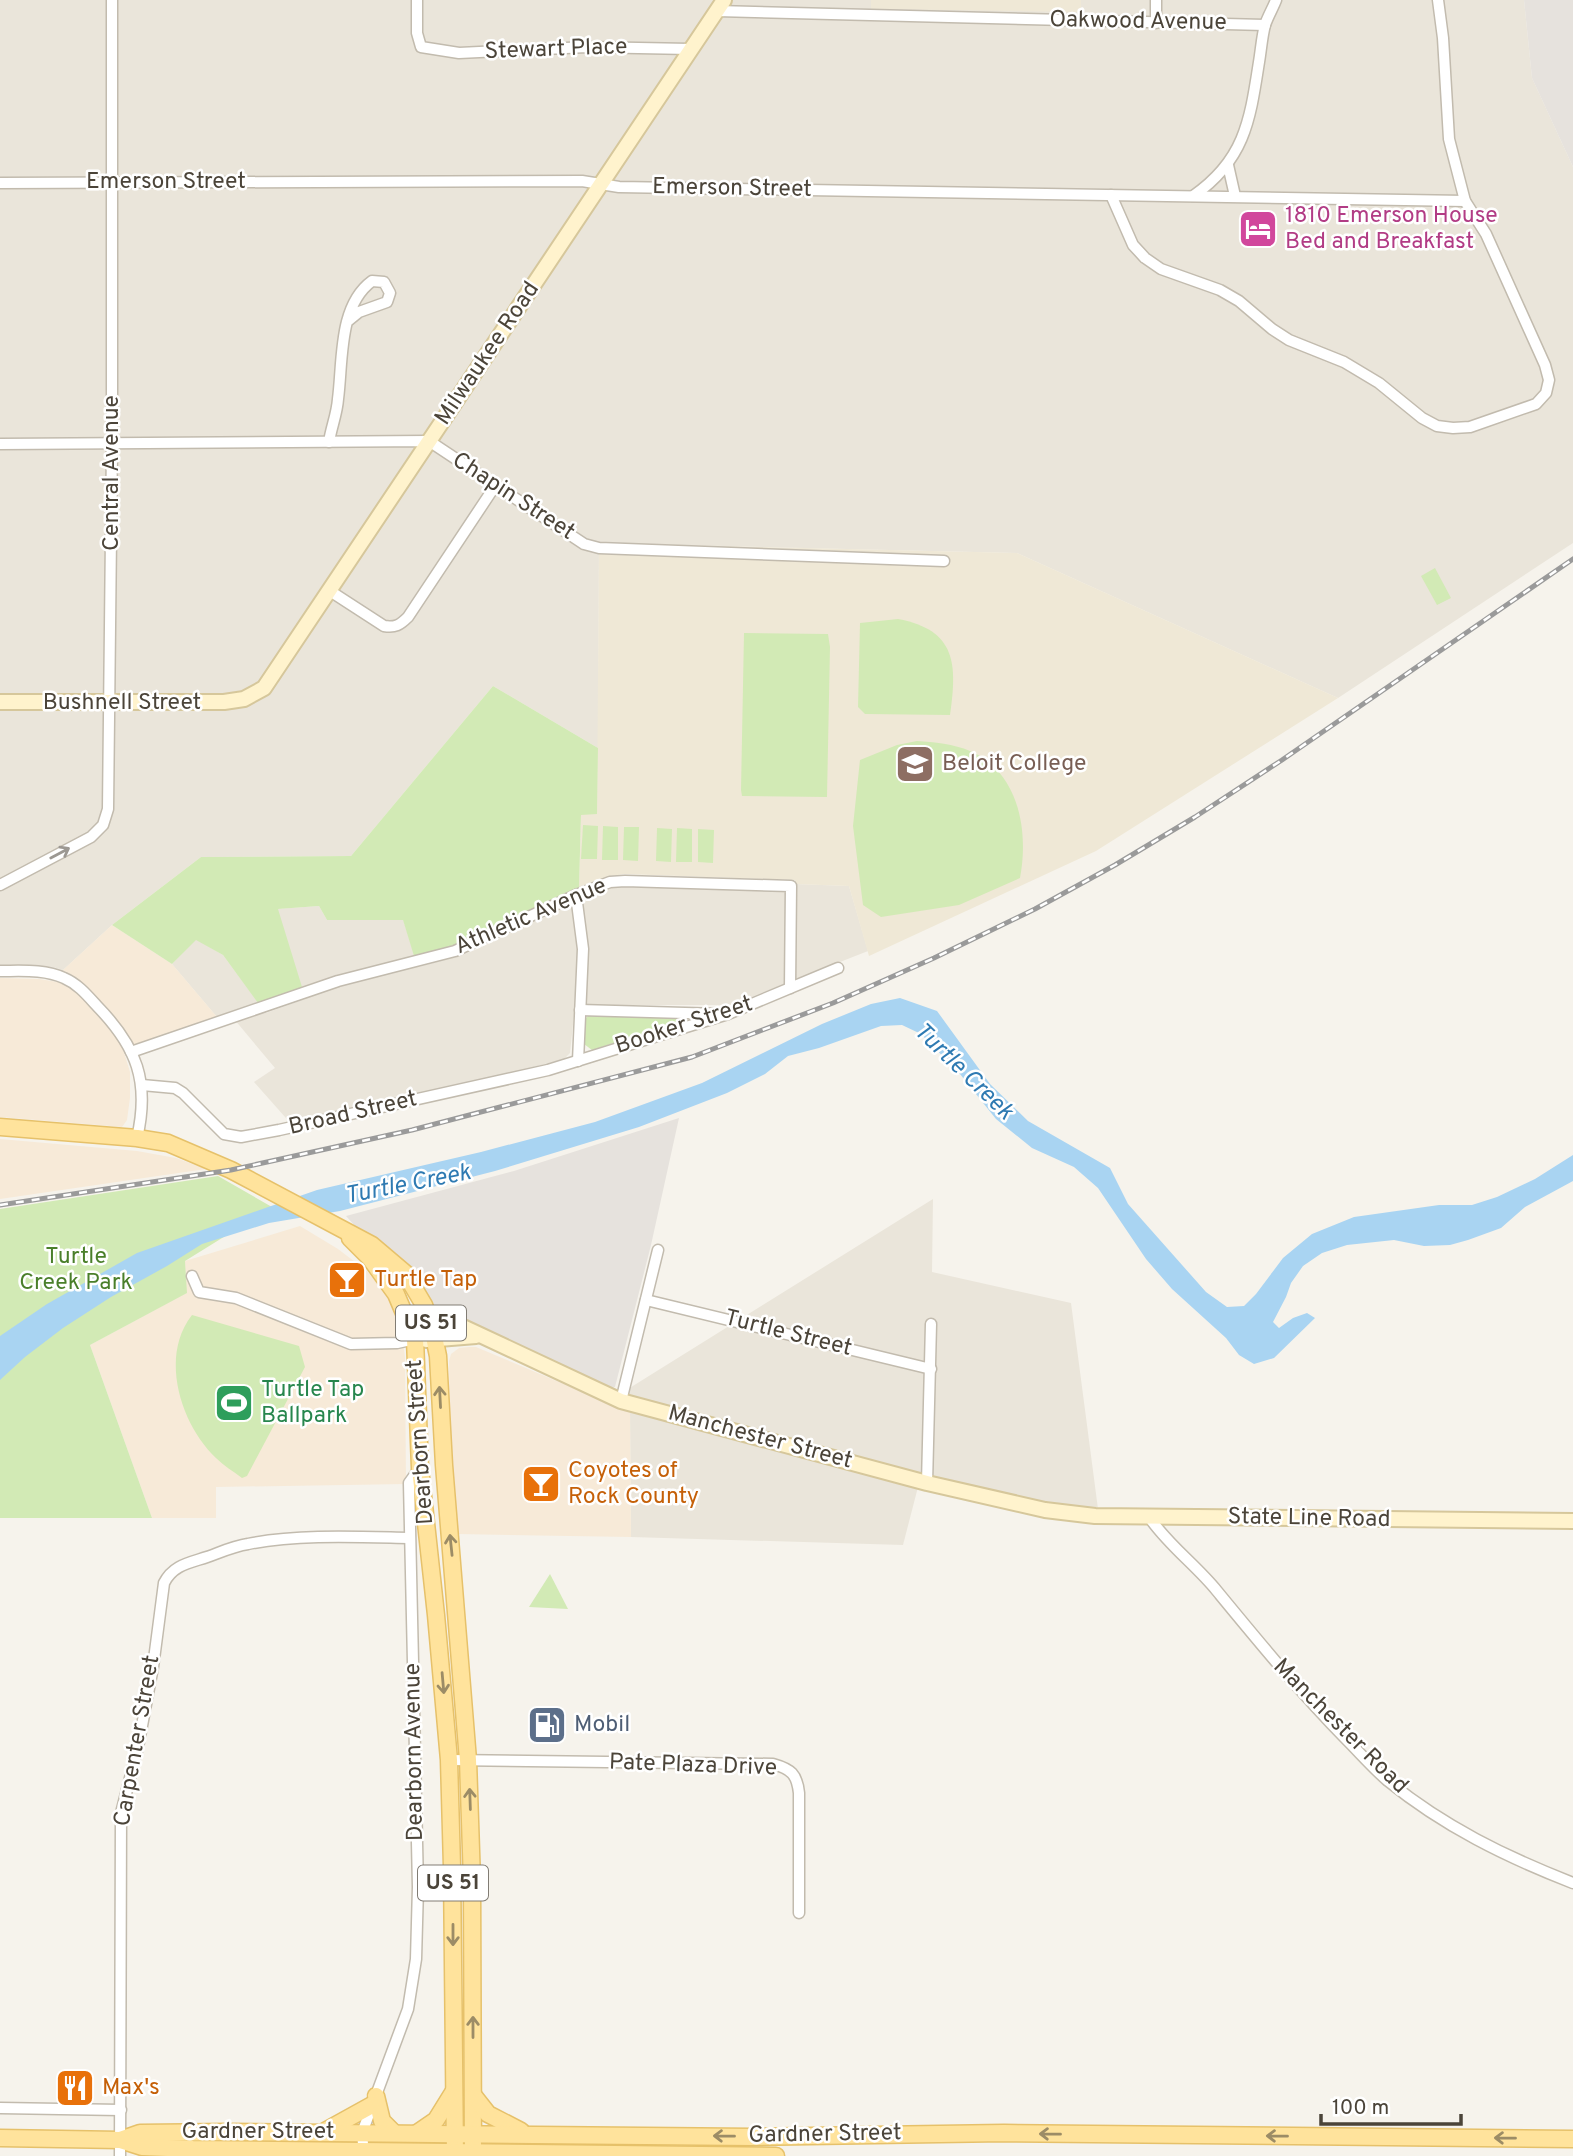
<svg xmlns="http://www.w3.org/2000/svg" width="1573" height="2156" font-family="Overpass,sans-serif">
  <rect width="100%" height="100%" fill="#f6f3ec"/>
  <g fill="#eae5da">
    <path d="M0,0H715L278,658L258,685L248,691L218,695L0,696Z"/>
    <path d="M731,0H1524L1532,78L1573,167V543L1338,698L1017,553L599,543L598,748L493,686L351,856L201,857L112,925L63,970L53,967L0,965V708H225L270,690L276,683Z"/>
    <path d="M795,884L849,886L868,951L731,1005H575L570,1053L564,1059L469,1084L293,1126L254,1082L275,1068L229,1013L217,1017L172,964L196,939L223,955L266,1013L305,999L277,909L319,906L327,920L403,919L418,967L456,957L475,950L592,894L612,887L711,888L794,892Z"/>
    <path d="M933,1199L932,1272L1071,1303L1098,1509L1059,1506L987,1492L626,1397L628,1389Z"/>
    <path d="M630,1412L918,1487L903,1545L631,1537Z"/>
  </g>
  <g fill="#f7ead8">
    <path d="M112,925L172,964L217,1017L123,1049L130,1072V1098L127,1120L122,1127L0,1117V978L39,979L58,982L63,970Z"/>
    <path d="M0,1139L137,1151L176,1158L206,1169L0,1199Z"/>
    <path d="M300,1226L338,1249L367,1271L386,1294L401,1325L405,1358L406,1484L216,1487V1518H152L90,1345L186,1293L185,1261Z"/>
    <path d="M469,1347H476L630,1412L631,1537L457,1534L450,1446L449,1361L451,1354L459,1348Z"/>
  </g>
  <g fill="#e6e2dd">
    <path d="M1524,0H1573V167L1532,78Z"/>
    <path d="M679,1118L651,1245L615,1387L612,1388L607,1389L468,1322L436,1315L346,1216L514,1171Z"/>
  </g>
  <g fill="#efe8d6">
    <path d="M871,0H1081V12L871,9Z"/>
    <path d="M599,543L1017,553L1338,698L1096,851L869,956L849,886L795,884V880L624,874L610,876L579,888L581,814H597Z"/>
  </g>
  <g fill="#d2eab5">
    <path d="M1435,568L1451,598L1437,605L1421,576Z"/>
    <path d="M898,619C957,630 957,665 950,715L865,714L858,707L860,623Z"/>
    <path d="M744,633L828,634L830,647L827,797L742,796L741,790Z"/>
    <path d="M493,686L598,748L597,814L581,815L579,888L458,944L414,956L403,920H327L319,906L278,909L302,987L258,1003L223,955L196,940L172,964L112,925L201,857L351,856Z"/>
    <path d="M917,741C934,742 954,744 970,751C1019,772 1029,831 1020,878L959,905L881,917L863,905L853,826L860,760L897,745Z"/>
    <path d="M583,825L598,826L597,859H581Z"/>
    <path d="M603,826L618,827V860H602Z"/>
    <path d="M624,827H639L638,861L623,860Z"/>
    <path d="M657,828L672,829L671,862L656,861Z"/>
    <path d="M677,828L692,829V862H676Z"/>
    <path d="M698,829L714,830L713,863L698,862Z"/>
    <path d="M588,1016L676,1018L679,1019V1022L592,1050L584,1044L586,1018Z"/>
    <path d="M218,1176L272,1207L185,1261L187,1293L90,1345L152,1518H0V1209Z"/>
    <path d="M192,1315L299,1346L305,1367L247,1476L242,1478C233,1471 224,1466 216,1458C181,1425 159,1357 192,1315Z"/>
    <path d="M550,1574L568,1609L529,1607Z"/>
  </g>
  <path fill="#a9d4f2" d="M900,998L937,1011L990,1084L1028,1121L1110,1168L1128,1204L1206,1292L1227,1307L1244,1306L1256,1294L1283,1258L1312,1234L1354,1217L1439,1205H1472L1497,1197L1535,1179L1573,1155V1181L1525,1207L1501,1228L1468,1240L1450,1245L1424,1246L1394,1240L1347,1245L1322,1253L1303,1266L1291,1283L1286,1297L1273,1322L1279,1328L1293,1318L1307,1313L1315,1318L1274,1358L1254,1364L1239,1355L1226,1338L1172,1289L1146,1259L1098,1188L1074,1167L1032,1148L996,1119L960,1074L921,1034L902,1025L881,1026L819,1048L788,1056L765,1074L727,1093L639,1127L495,1171L340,1211L269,1223L202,1244L167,1266L111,1297L63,1328L25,1357L0,1380V1336L47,1304L137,1253L317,1190L481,1152L595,1122L702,1083L822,1024L871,1004Z"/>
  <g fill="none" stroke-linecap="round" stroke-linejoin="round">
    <g stroke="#c2bbae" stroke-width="13">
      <g id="street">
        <path d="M417,0V33L421,47L459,53L587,47L690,49"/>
        <path d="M717,11L1265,25"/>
        <path d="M1156,23V0"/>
        <path d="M1228,165L1235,196"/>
        <path d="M0,183L582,181L619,187L1465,201"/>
        <path d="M1111,195L1133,245L1145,258L1161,269L1220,290L1239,301L1272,329L1289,340L1344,362L1379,383L1422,418L1437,426L1453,428L1470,427L1536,404L1546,393L1549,380L1545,365L1486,234L1465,201L1449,139L1443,38L1438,0"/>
        <path d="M1193,196C1245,160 1250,120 1259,62C1261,50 1262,36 1265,25C1268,16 1273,8 1276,0"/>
        <path d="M329,442C331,428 337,414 338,399C343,361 338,306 372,281L384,282L390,293L387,302L359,312L348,321"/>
        <path d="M0,444L429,441L584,544L599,548L944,561"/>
        <path d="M330,591L384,626C395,628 400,625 408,617L495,486"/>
        <path d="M0,885L91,837L103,825L108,809L112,444V0"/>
        <path d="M576,895L583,949L578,1061"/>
        <path d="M0,971C21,971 45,969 64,978C78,984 87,995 97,1006C137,1047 150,1082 137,1138"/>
        <path d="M580,1010L720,1014"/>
        <path d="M131,1052L338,981L455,951L576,895L610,882L625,881L791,886L790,988"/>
        <path d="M142,1085L175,1088L183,1093L224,1134L241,1137L279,1130L548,1070L728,1014L838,968"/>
        <path d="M192,1276L199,1292L236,1298L351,1344L397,1343L415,1339"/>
        <path d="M646,1300L931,1369"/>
        <path d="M621,1401L658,1250"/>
        <path d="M927,1483L931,1324"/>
        <path d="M1149,1517C1168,1545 1196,1565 1217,1591C1259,1642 1300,1692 1346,1739C1360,1753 1373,1768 1388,1781C1443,1826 1506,1857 1573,1883"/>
        <path d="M449,1760L773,1764C791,1769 797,1774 799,1793V1913"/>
        <path d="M0,2108L121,2110"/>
        <path d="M364,2155L362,2133L408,2009L416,1959L418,1887L409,1483L419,1469"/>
        <path d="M120,2156L121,1813L138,1747L153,1667L164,1583C173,1565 189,1563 207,1557C221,1552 234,1546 248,1544C297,1534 359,1537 409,1538"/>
      </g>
    </g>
    <g stroke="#d6c79b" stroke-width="18">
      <g id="secondary">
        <path d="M0,702H224L244,699L264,688L724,0"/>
        <path d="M415,1339C433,1326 440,1324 463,1327L621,1401L927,1483L1045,1510L1095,1516L1573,1521"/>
        <path d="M426,1340L476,1336"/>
      </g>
    </g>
    <g stroke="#e6c16a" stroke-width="19">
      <g id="primary">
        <path d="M0,1127L137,1138L168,1143L231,1170L372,1245L405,1273L424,1305L432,1327L438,1356L444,1465L468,1760L472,1881L473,2156"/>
        <path d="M350,1238L370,1258L396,1294L415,1339L420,1468L436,1615L449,1760L452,1867L455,2156"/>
        <path d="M473,2095L488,2114L521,2131"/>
        <path d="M376,2096L382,2121L394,2133"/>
        <path d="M325,2131L372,2105"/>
        <path d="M417,2133L436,2120L454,2091"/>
        <path d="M0,2138L120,2140L140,2133L228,2132L754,2137L1004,2133L1573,2139"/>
        <path d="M120,2140L142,2147L193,2149L776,2156"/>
      </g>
    </g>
    <use href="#street" stroke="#fff" stroke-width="10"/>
    <use href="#secondary" stroke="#fff3cd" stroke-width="14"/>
    <use href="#primary" stroke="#ffe39c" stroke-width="16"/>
    <g stroke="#9a9a9a" stroke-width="5">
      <path id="rail" d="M0,1205L231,1170L412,1130L692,1057L833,1003L934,958L1035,909L1115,865L1195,817L1282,760L1573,559"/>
    </g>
    <use href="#rail" stroke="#fff" stroke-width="2.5" stroke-dasharray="8" stroke-linecap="butt"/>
  </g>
  <defs><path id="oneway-shaft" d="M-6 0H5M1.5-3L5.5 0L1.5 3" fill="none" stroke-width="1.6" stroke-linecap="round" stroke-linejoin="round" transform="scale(1.75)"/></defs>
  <use stroke="#9c9892" href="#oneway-shaft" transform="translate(60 853) rotate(-28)"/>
  <g stroke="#9c8c66">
    <use href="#oneway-shaft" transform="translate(440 1397) rotate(-93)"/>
    <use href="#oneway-shaft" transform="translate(451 1545) rotate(-96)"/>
    <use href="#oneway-shaft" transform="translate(443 1683) rotate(85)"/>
    <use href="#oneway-shaft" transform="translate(470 1799) rotate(-92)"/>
    <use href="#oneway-shaft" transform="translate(453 1935) rotate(90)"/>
    <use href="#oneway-shaft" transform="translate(473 2027) rotate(-90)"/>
    <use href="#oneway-shaft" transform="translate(1050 2134) rotate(-179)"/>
    <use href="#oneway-shaft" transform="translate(724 2136) rotate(-179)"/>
    <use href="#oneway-shaft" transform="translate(1277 2136) rotate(-179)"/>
    <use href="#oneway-shaft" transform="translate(1505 2138) rotate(-179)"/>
  </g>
  <defs>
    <g id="hotel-square" transform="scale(2.0125)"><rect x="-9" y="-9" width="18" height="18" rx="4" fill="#d1479c" stroke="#fff"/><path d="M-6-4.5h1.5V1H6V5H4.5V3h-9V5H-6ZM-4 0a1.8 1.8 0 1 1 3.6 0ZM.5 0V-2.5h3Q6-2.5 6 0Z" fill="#fff"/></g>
    <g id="university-square" transform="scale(2.0125)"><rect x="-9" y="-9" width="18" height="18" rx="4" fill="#8d6e63" stroke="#fff"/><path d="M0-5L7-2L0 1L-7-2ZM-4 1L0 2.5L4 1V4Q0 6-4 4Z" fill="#fff"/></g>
    <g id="bar-square" transform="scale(2.0125)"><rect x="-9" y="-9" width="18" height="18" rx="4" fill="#e8710a" stroke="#fff"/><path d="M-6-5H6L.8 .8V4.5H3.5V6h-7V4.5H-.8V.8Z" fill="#fff"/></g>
    <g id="stadium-square" transform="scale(2.0125)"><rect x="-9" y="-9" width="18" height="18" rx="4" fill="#2e9e5b" stroke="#fff"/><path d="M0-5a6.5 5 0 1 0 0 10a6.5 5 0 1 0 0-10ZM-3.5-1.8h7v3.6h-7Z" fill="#fff"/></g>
    <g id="fuel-square" transform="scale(2.0125)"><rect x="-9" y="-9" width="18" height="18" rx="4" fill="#5c6f8a" stroke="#fff"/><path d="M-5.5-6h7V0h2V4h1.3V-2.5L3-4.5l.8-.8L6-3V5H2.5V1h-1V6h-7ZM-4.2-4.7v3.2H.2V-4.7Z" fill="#fff"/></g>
    <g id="restaurant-square" transform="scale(2.0125)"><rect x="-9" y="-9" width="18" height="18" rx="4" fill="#e8710a" stroke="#fff"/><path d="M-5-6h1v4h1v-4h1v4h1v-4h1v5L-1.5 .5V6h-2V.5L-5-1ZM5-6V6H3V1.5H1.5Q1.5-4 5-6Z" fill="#fff"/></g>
  </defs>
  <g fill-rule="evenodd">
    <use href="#hotel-square" x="1258" y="229"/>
    <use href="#university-square" x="915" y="764"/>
    <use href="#bar-square" x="347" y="1280"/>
    <use href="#stadium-square" x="234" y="1403"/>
    <use href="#bar-square" x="541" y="1484"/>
    <use href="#fuel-square" x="547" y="1725"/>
    <use href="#restaurant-square" x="75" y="2088"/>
  </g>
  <g text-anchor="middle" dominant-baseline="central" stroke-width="5" stroke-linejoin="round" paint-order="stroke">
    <g fill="#fff" stroke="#817c74" stroke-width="2">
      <rect x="396" y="1305.5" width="70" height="35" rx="5"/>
      <rect x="418" y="1865.5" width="70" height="35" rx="5"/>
    </g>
    <g font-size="21" font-weight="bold" fill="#4b4439">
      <text x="431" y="1323">US 51</text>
      <text x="453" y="1883">US 51</text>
    </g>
    <g font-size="23" fill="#4b4439" stroke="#fff">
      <text transform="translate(1138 22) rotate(1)">Oakwood Avenue</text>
      <text transform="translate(556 50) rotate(-2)">Stewart Place</text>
      <text x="166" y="182">Emerson Street</text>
      <text transform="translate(732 189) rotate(1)">Emerson Street</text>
      <text transform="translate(488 354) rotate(-56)">Milwaukee Road</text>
      <text transform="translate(112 473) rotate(-90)">Central Avenue</text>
      <text transform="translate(513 497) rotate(33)">Chapin Street</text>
      <text x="122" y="703">Bushnell Street</text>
      <text transform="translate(531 917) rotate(-23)">Athletic Avenue</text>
      <text transform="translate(684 1026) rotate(-18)">Booker Street</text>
      <text transform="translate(353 1114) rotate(-13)">Broad Street</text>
      <text transform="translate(788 1334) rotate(14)">Turtle Street</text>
      <text transform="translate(760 1438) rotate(15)">Manchester Street</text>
      <text transform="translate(421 1442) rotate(-94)">Dearborn Street</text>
      <text transform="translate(1309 1519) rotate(1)">State Line Road</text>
      <text transform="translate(1340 1727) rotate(45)">Manchester Road</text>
      <text transform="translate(138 1741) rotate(-80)">Carpenter Street</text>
      <text transform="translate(415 1752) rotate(-91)">Dearborn Avenue</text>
      <text transform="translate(693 1766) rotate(2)">Pate Plaza Drive</text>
      <text x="258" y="2132">Gardner Street</text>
      <text transform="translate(825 2135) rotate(-1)">Gardner Street</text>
    </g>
    <g font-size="23" fill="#b23c85" stroke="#fff" text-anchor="start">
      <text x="1285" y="216">1810 Emerson House<tspan x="1285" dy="26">Bed and Breakfast</tspan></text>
    </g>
    <g font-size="23" fill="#785e54" stroke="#fff" text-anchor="start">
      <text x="942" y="764">Beloit College</text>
    </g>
    <g font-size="23" fill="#4a7f2a" stroke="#fff">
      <text x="76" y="1257">Turtle<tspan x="76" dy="26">Creek Park</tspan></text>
    </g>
    <g font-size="23" fill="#c56008" stroke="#fff" text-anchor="start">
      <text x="374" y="1280">Turtle Tap</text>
      <text x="568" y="1471">Coyotes of<tspan x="568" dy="26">Rock County</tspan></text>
      <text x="102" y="2088">Max's</text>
    </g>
    <g font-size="23" fill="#27864d" stroke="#fff" text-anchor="start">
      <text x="261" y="1390">Turtle Tap<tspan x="261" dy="26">Ballpark</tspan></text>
    </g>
    <g font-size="23" fill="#4e5e75" stroke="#fff" text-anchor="start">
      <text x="574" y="1725">Mobil</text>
    </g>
    <g font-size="24" font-style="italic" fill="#2e7ab2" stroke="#fff">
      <text transform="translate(963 1072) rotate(44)">Turtle Creek</text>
      <text transform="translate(408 1185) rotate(-11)">Turtle Creek</text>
    </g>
  </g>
  <path d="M1321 2114v10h140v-10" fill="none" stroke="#4b4439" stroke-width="3.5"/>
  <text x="1332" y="2114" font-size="21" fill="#4b4439" stroke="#ffffff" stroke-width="5" paint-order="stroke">100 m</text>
</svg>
